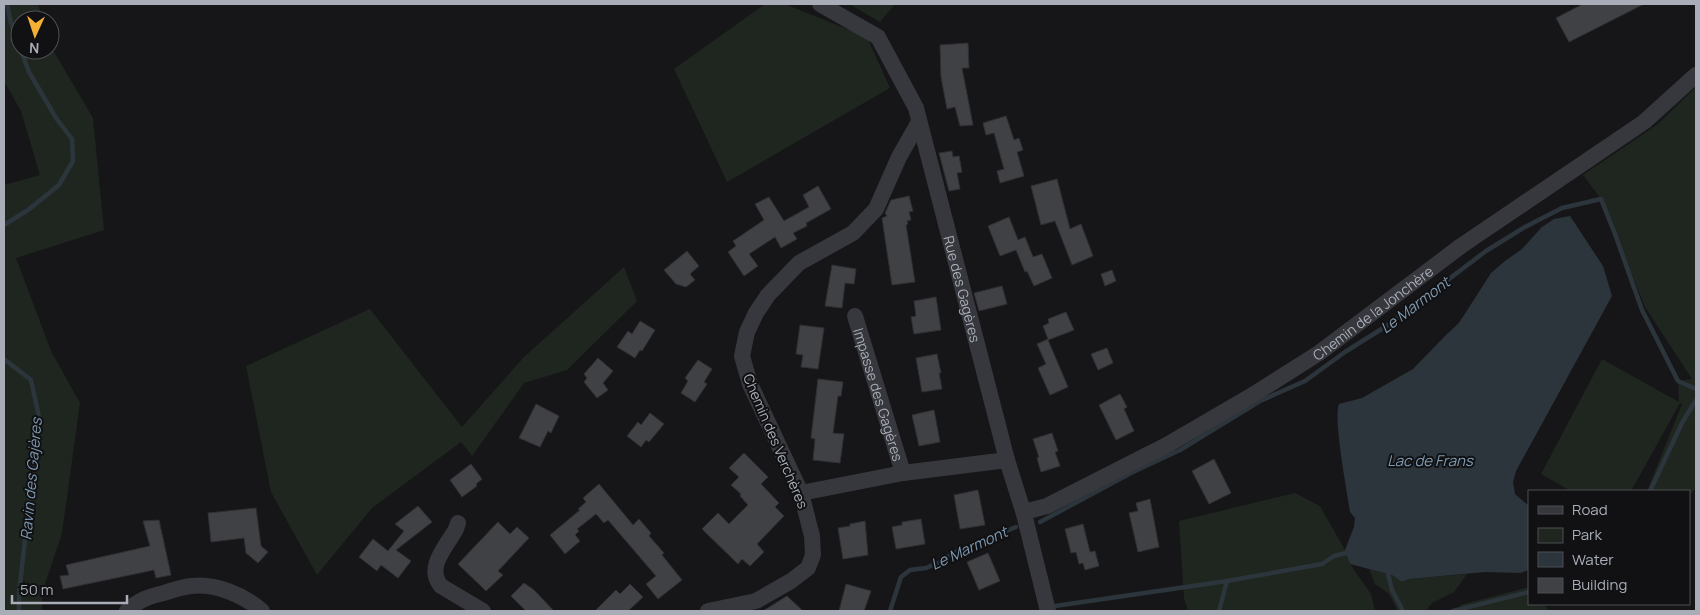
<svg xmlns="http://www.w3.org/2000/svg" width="1700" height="615" font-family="Manrope,sans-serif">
  <rect width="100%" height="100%" fill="#161618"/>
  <g fill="#1e261f">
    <path d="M4,4H38L43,20H20V50H50V45L93,118L104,230L16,258L51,351L80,403L62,533L42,593V611H4V185L40,175L21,111L4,81Z"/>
    <path d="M765,4L787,5L867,37L890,88L727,182L674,69Z"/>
    <path d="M849,4H895L880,22Z"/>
    <path d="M1696,87V489L1689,495V491H1647L1682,404L1680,403L1631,491H1571L1541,474L1602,359L1679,402L1678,381L1692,379L1645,307L1601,199L1583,175L1658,124Z"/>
    <path d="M624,267L637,301L567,370L524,383L472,456L461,442L372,508L317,575L271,492L246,366L370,309L462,427L524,357Z"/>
    <path d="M1295,493L1320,506L1345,550L1350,564L1371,594L1375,611H1188L1184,598L1179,521Z"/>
    <path d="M1369,569L1392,575L1402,582L1409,579L1467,574L1454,592L1432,603L1426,611H1398L1389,594L1375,584Z"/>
    <path d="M1529,587V604H1544L1549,611H1460V605Z"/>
  </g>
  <path fill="#2c353c" d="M1570,216L1603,266L1612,296L1516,471L1513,482L1515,494L1529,506V570L1520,573L1485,572L1409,579L1402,582L1392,575L1350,564L1345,550L1354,527L1355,518L1350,512C1347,491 1333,419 1339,404L1362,398L1413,369L1446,335L1459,323L1491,273L1505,261L1522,249L1542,227L1554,219Z"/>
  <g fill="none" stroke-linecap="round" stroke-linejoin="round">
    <g stroke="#2c353c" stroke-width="4.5">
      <path d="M7,4L11,23L20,48"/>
      <path d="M4,225L28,210L59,185L73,161L72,139L56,118L29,72L21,50"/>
      <path d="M4,359L31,380L39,417L19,593V611"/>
      <path d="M1650,491L1682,423L1696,400"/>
      <path d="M1040,522L1131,473L1180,450L1260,401L1305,381L1345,352L1388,325L1486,251L1525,227L1562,208L1601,199L1615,234L1642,310L1678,381L1696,389"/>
      <path d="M1388,574L1392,590L1403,611"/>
      <path d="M1055,606L1227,581L1322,564L1334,556L1346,553"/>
      <path d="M890,611L901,577L910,570L926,568L940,562L953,553L1016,527"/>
      <path d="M1219,611L1227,581"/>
      <path d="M1453,611L1529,592"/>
    </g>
  </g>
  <g fill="#404145" stroke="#303034">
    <path d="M1583,4H1644L1569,42L1556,18Z"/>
    <path d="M968,43L969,68H962L973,125L960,126L955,107L947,109L941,77L940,45Z"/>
    <path d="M1006,116L1014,140L1019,138L1023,150L1017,152L1024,176L1000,183L997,171L1004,169L994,133L986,135L983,123Z"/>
    <path d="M952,151L953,157L959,156L962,172L957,173L960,189L949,191L939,153Z"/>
    <path d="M1057,179L1070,229L1081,224L1093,256L1072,265L1055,221L1041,225L1031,186Z"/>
    <path d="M818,186L831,209L806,223L807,226L793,233L797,239L781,248L775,237L749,254L758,266L744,276L728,252L736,246L733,241L764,220L755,204L769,197L784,221L809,207L803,195Z"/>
    <path d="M909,196L913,211L909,212L911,220L907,221L908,224L906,225L915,282L892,285L882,218L887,216L885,213L891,200Z"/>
    <path d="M1009,217L1018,240L1025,237L1033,257L1042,254L1052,278L1034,286L1027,271L1025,272L1016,250L1000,256L988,226Z"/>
    <path d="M687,251L699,266L690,274L695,280L686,287L676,284L664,270Z"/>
    <path d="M832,265L856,269L854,284L845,283L842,308L825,306Z"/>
    <path d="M1112,270L1116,281L1105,286L1101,274Z"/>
    <path d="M1002,286L1007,304L979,311L974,293Z"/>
    <path d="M936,297L941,330L914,334L911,317L916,316L914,301Z"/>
    <path d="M1066,312L1074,330L1048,340L1068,387L1050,395L1038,368L1046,364L1037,344L1048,339L1043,326L1049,323L1048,319Z"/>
    <path d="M640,321L655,330L642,351L640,350L635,358L617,347L628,331L632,334Z"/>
    <path d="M800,325L824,328L818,369L801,367L803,355L796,354Z"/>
    <path d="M1107,348L1113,363L1098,370L1091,354Z"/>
    <path d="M937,354L941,373H939L942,389L922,392L916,358Z"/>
    <path d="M598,358L613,371L603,383L608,390L597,398L584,382L587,378L584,374Z"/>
    <path d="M698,360L712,369L704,382L707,384L695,402L681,393L688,381L685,378Z"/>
    <path d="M818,379L843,382L841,396H838L833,433L844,434L840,463L813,460L815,439L811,438Z"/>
    <path d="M1120,394L1127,407L1124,409L1134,431L1116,440L1099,405Z"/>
    <path d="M536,404L559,416L551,433L548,431L540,447L519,438Z"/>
    <path d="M934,410L940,442L919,446L912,415Z"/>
    <path d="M650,413L664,424L649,442L646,440L641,447L627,436L638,422L641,425Z"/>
    <path d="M1052,433L1058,451L1055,452L1060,466L1041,472L1037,458L1039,457L1033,439Z"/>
    <path d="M744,453L768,477L761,484L779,503L775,507L784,516L757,544L764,552L750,566L742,559L738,564L702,529L718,513L729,524L748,505L740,496L741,494L731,485L739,477L729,468Z"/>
    <path d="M1214,459L1231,493L1209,504L1192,471Z"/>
    <path d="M471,464L482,479L476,484L477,486L462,497L450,480Z"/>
    <path d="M599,484L633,525L639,519L651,533L649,536L664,553L662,555L682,580L658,599L646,584L656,576L608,520L604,523L596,514L577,529L579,531L575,535L580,541L565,554L550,535L580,510L578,509L586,502L583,498Z"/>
    <path d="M978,490L985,525L960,529L954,495Z"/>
    <path d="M1150,499L1159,547L1138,552L1129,513L1138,511L1136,503Z"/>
    <path d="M418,506L432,522L396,550L411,561L398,578L381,565L377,571L359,557L373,539L388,551L404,531L395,524Z"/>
    <path d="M256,508L261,546L268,552L258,563L246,553L244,538L211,542L208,513Z"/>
    <path d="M921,519L925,544L896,549L892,527L902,525V522Z"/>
    <path d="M159,520L171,575L156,578L154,570L63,589L60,576L69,575L66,565L150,546L143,521Z"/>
    <path d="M865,521L868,555L843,559L838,528L850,526V524Z"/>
    <path d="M498,522L510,534L517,527L529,538L498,571L503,575L486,591L458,564Z"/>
    <path d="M1083,524L1090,552L1095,551L1099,566L1085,570L1083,563L1079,564L1076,552L1071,553L1065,529Z"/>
    <path d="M988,553L1000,581L979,590L967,562Z"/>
    <path d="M524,583L534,590L554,611H526L511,596Z"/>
    <path d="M630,584L643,597L628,611H595L616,590L620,594Z"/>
    <path d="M846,584L871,591L864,611H839Z"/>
    <path d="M787,596L803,611H763Z"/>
  </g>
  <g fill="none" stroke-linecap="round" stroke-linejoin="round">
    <g stroke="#37383d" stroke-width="16">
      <path id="s1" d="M820,4L878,37L916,108L1007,460L1024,514L1048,611"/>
      <path id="s2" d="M855,316L903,473"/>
      <path d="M801,493L903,473L1007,460"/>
      <path id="s3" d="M1024,514L1028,511L1047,506L1167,445L1251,396L1319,353L1461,246L1644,122L1696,75"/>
      <path d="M458,523L456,529C447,546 425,567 441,586L483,611"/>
      <path d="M127,611C138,600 150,596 164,593C173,590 182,587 191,586C215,583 244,595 262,611"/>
      <path d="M708,611L756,601L791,581L808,568L813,555L812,536L801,493L750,384L742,356L747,332L756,313L768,295L799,263L853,233L876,209L899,157L919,122"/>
    </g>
  </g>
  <g text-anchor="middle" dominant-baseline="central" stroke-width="4" stroke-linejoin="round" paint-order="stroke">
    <g font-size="14" fill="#a8adb8" stroke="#111113">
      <text stroke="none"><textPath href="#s1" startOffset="334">Rue des Gagères</textPath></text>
      <text stroke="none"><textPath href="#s3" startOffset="404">Chemin de la Jonchère</textPath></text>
      <text stroke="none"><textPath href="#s2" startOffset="82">Impasse des Gagères</textPath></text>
      <text transform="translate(776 441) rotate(67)">Chemin des Verchères</text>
    </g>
    <g font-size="15" font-style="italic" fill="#7f9bb3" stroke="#111113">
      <text transform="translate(1415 305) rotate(-37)">Le Marmont</text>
      <text x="1430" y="460">Lac de Frans</text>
      <text transform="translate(31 479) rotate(-85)">Ravin des Gajères</text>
      <text transform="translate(969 548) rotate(-25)">Le Marmont</text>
    </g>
  </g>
  <rect width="1700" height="615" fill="none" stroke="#a8adb8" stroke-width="10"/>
  <rect x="1528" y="490" width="162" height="115" fill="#111113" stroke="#4d4f55"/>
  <rect x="1538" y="506" width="25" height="8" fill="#37383d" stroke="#4d4f55"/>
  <text x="1572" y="515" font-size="15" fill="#a8adb8">Road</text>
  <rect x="1538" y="528" width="25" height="15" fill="#1e261f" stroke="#4d4f55"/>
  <text x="1572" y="540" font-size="15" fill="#a8adb8">Park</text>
  <rect x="1538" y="552" width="25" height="15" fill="#2c353c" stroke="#4d4f55"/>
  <text x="1572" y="565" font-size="15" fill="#a8adb8">Water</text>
  <rect x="1538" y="578" width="25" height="15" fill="#404145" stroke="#4d4f55"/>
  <text x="1572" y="590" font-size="15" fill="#a8adb8">Building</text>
  <g transform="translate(35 35) rotate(183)"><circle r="24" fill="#111113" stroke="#4d4f55"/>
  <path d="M0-4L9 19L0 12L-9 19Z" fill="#f2b134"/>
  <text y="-8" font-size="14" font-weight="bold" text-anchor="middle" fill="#a8adb8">N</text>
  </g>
  <path d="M12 595v8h115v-8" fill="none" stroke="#a8adb8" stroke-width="2.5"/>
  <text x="20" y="595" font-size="15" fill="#a8adb8" stroke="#111113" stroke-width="4" paint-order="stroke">50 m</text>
</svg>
